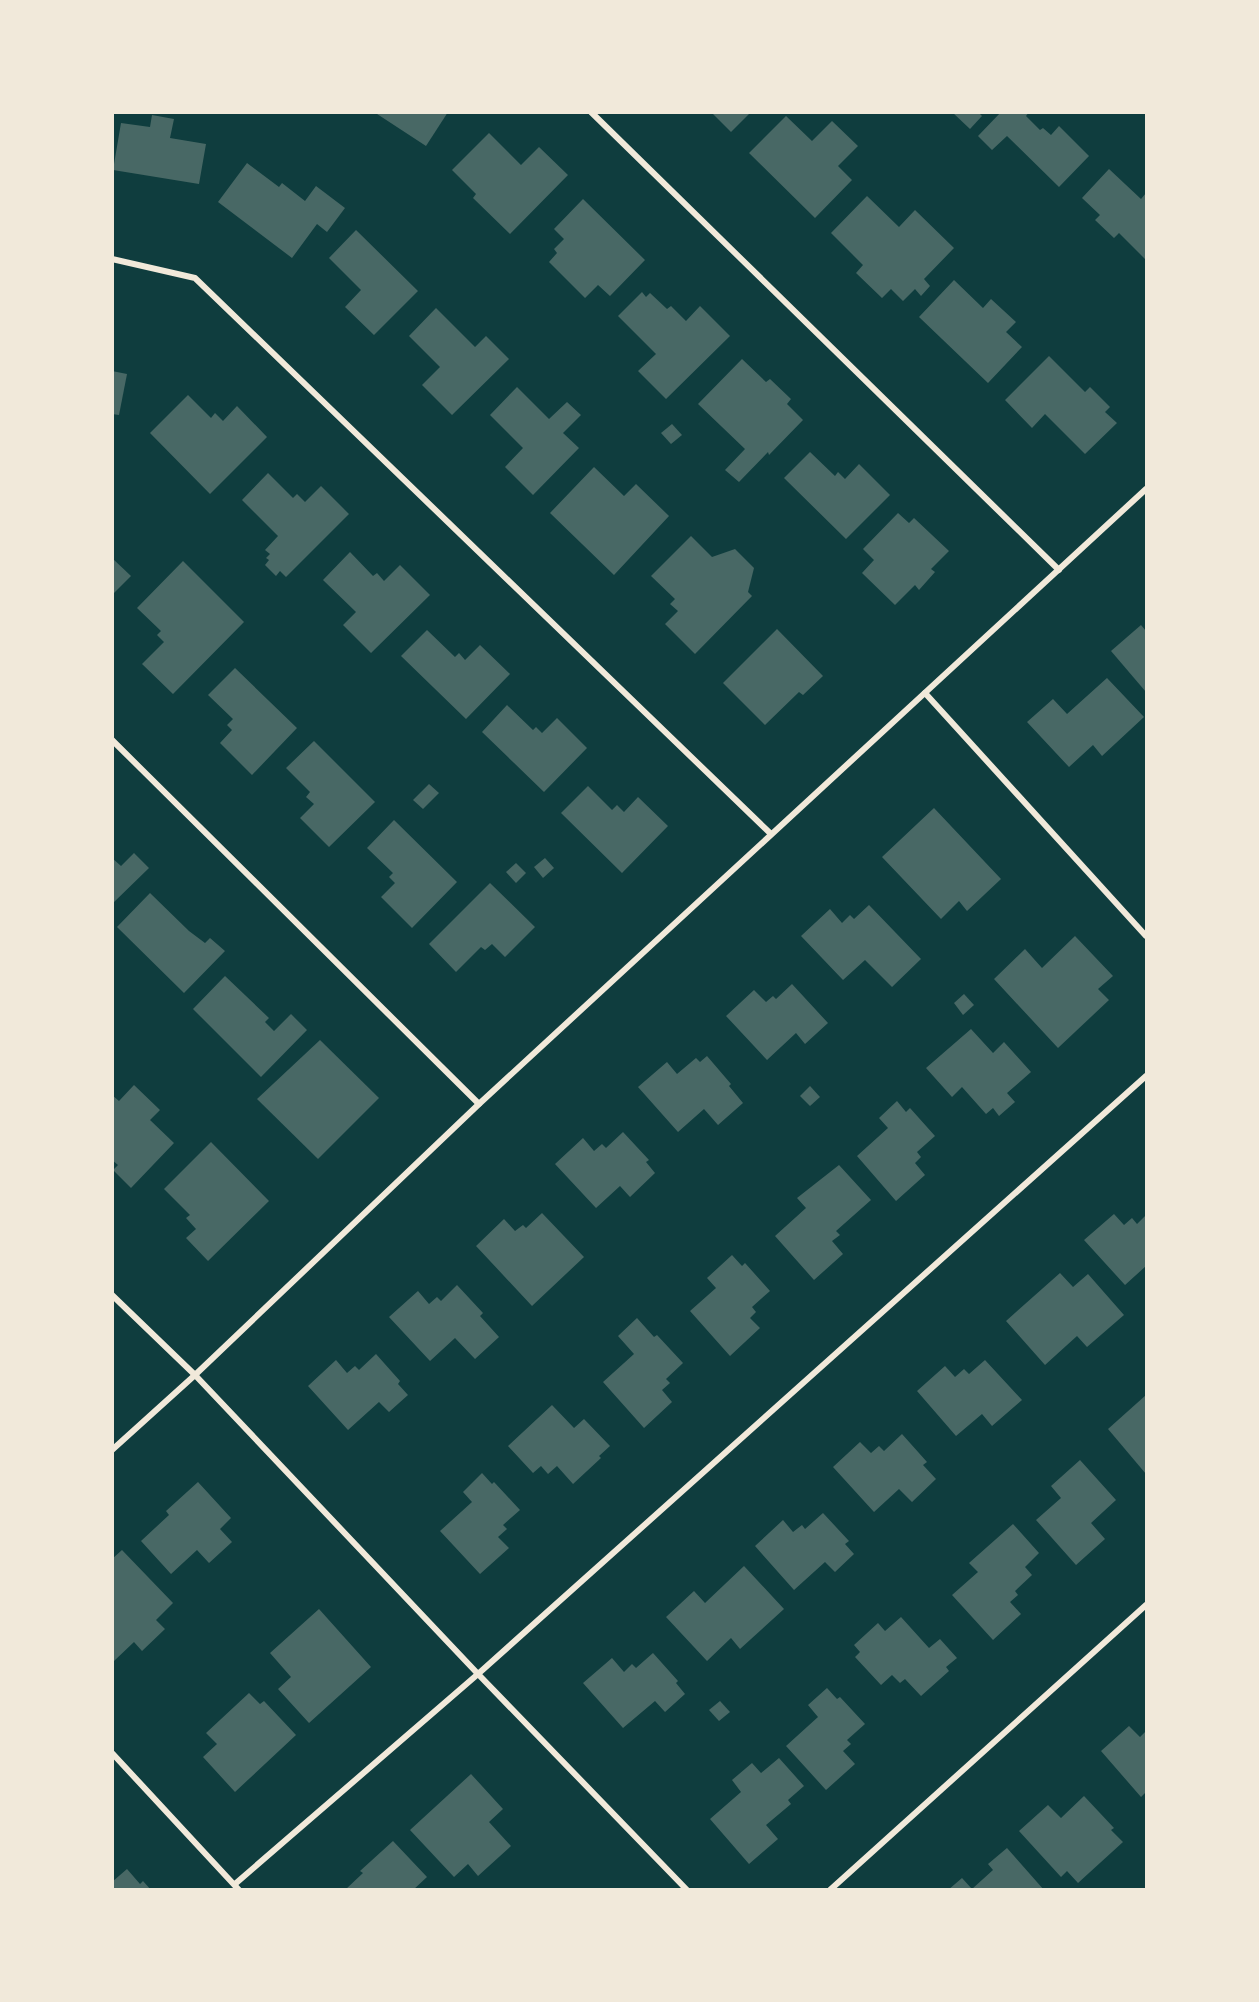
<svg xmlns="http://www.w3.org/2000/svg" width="1259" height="2002" font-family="'Work Sans',sans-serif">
  <rect width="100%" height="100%" fill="#0f3d3e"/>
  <g fill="#486865">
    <path d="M374,112H448L426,146Z"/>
    <path d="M711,112H751L731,132Z"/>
    <path d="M952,112H978L982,116L970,129Z"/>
    <path d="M1001,112H1029L1026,116L1040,130L1043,128L1051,135L1059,126L1089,156L1059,187L1007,136L992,150L978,136Z"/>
    <path d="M152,115L174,119L170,138L206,144L199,184L113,170L121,123L150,127Z"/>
    <path d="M786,116L812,141L832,121L858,146L838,166L852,180L815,218L749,153Z"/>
    <path d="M489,133L521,165L539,147L568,175L510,234L473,198L476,194L452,170Z"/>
    <path d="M247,163L279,187L282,183L305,201L316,186L345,208L327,232L317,224L292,258L218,202Z"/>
    <path d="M1109,169L1141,199L1146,193V260L1119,233L1114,238L1095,220L1100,215L1082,198Z"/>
    <path d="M867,196L899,227L915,210L954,248L924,279L930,286L921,296L915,289L903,301L891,289L882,298L856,273L863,265L831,233Z"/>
    <path d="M583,199L645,260L610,296L598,285L585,298L549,262L557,253L554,249L564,239L554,229Z"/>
    <path d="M356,230L418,291L374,335L345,307L361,290L329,258Z"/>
    <path d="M954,280L983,308L991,299L1016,322L1006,332L1022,347L988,383L919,317Z"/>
    <path d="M642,292L646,297L650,293L667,309L671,306L686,321L700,306L730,336L666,399L638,371L656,354L618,316Z"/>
    <path d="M436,308L475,347L486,336L509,359L452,415L422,385L440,367L409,336Z"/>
    <path d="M1049,356L1085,392L1090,387L1110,407L1105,412L1117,423L1085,454L1045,414L1032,428L1005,400Z"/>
    <path d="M742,359L766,382L770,379L791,399L787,404L803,420L769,455L768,452L739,482L725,470L745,449L698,404Z"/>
    <path d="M112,371L127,374L119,415L112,414Z"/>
    <path d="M517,387L549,419L567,402L581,415L563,433L579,448L533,495L505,467L523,448L490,415Z"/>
    <path d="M188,395L211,418L215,413L223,421L237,406L267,437L210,494L150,433Z"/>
    <path d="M672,424L682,435L671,444L661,433Z"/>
    <path d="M810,452L835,476L838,472L845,479L859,464L890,495L846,539L784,478Z"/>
    <path d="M594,467L624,496L636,484L669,516L614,575L550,513Z"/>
    <path d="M268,473L293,498L297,494L305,502L321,486L349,514L286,577L280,571L276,576L265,565L269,560L266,558L270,554L265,550L278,536L242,500Z"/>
    <path d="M898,513L909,523L914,518L949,551L931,569L935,572L919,590L915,585L895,605L862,573L874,560L863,549Z"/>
    <path d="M691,536L712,557L735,549L754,568L748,592L752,596L695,654L665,624L678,611L670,604L675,599L651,576Z"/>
    <path d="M350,552L373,576L377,573L384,581L400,565L430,595L371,653L343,625L356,612L323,580Z"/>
    <path d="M112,558L131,576L112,595Z"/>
    <path d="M183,561L244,622L173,694L142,664L164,642L157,635L161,631L137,608Z"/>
    <path d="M1141,625L1146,631V692L1111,651Z"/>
    <path d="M777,629L823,676L803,695L799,692L765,725L723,683Z"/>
    <path d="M427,630L455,657L459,653L465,660L480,645L510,674L466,719L401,656Z"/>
    <path d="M235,668L297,728L252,775L220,743L232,730L227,725L233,719L208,695Z"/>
    <path d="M1107,678L1144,717L1102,756L1093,745L1069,767L1027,722L1053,699L1067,714Z"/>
    <path d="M507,705L533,730L536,727L542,733L557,718L587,748L544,792L482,732Z"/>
    <path d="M314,741L375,802L329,847L300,818L314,804L306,797L310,792L286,768Z"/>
    <path d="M429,784L439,793L423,809L413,800Z"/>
    <path d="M588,786L612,810L617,805L624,812L638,797L668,826L622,873L561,813Z"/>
    <path d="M934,808L1001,879L967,911L959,901L941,919L882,857Z"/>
    <path d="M394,820L457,882L412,928L381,897L395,883L389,877L393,873L367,848Z"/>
    <path d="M134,853L149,868L112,904V858L121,866Z"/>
    <path d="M545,858L554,868L543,878L534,867Z"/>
    <path d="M516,863L526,873L516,883L506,872Z"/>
    <path d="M490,883L535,927L505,957L492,944L485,950L481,947L456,972L429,944Z"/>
    <path d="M150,893L189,931L205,943L210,938L225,951L184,993L117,927Z"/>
    <path d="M869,905L921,959L892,987L865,960L843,980L801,936L830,909L842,923L850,915L854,919Z"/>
    <path d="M1075,936L1113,976L1098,989L1109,1000L1058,1048L994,979L1025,949L1042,968Z"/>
    <path d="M225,976L269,1018L265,1022L274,1031L291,1014L307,1030L261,1077L193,1009Z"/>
    <path d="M792,984L828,1023L805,1044L796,1033L767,1060L726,1016L754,990L766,1002L773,996L776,999Z"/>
    <path d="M964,994L974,1005L963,1015L954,1003Z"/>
    <path d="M971,1029L993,1053L1004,1042L1031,1072L1007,1093L1015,1102L999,1116L993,1108L986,1114L962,1087L952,1097L926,1068Z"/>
    <path d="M320,1040L379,1098L318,1159L257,1099Z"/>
    <path d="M707,1056L731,1084L729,1086L743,1103L718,1125L704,1109L678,1132L638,1087L667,1062L677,1074L696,1058L700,1062Z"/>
    <path d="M134,1085L160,1110L150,1120L174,1143L131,1188L113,1170L118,1165L112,1160V1095L119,1101Z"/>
    <path d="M810,1086L820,1097L810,1106L800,1096Z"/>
    <path d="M897,1101L906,1112L910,1108L935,1136L917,1152L921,1157L915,1163L925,1175L896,1201L857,1156L888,1128L879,1118Z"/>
    <path d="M623,1132L649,1160L646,1162L655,1173L630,1197L620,1186L596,1208L555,1164L583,1138L594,1151L602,1144L606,1148Z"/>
    <path d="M211,1142L269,1201L208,1261L186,1238L196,1229L186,1218L190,1215L164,1189Z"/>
    <path d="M839,1165L871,1200L836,1231L840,1235L832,1241L843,1254L814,1280L775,1236L806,1208L797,1198Z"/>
    <path d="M542,1213L584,1257L532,1306L476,1246L504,1219L515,1231L523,1225L526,1228Z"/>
    <path d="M1114,1214L1124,1225L1132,1218L1137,1224L1146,1215V1266L1125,1285L1084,1240Z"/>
    <path d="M732,1255L742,1266L745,1263L770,1291L752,1307L756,1312L750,1318L760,1328L730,1356L690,1311L716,1288L707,1278Z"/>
    <path d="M1060,1273L1073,1287L1088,1274L1124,1315L1087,1347L1077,1336L1045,1365L1006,1321Z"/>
    <path d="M457,1285L483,1313L480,1316L499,1337L475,1359L455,1338L430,1361L389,1317L418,1291L429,1304L437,1297L441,1301Z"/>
    <path d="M637,1318L654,1337L657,1335L683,1363L666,1379L670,1383L662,1390L672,1402L644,1428L603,1382L634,1354L618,1336Z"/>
    <path d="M376,1354L400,1381L398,1384L408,1395L389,1412L379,1402L348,1430L308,1386L336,1360L347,1373L355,1366L359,1370Z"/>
    <path d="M985,1360L1022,1400L992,1426L982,1414L956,1436L917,1391L945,1366L955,1377L964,1369L969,1374Z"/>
    <path d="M1146,1395V1474L1108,1429Z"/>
    <path d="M552,1405L574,1428L584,1419L610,1446L599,1456L601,1458L573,1484L557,1466L548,1474L541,1466L533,1473L508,1446Z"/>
    <path d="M902,1434L927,1462L923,1465L936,1479L912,1502L899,1489L874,1512L833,1467L860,1442L871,1453L879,1446L884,1451Z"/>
    <path d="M1080,1460L1116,1500L1091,1523L1105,1539L1076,1565L1036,1520L1061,1498L1051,1486Z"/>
    <path d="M482,1473L492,1484L494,1482L520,1510L503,1525L507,1529L498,1537L509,1548L480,1574L440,1531L472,1502L463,1492Z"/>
    <path d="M198,1482L231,1518L220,1529L232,1542L209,1563L197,1550L171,1574L141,1541L169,1515L166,1511Z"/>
    <path d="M823,1513L849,1541L845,1544L854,1554L835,1572L825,1562L794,1590L755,1546L783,1520L793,1532L802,1525L805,1529Z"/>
    <path d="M1013,1524L1039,1553L1025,1567L1032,1575L1015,1591L1018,1595L1010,1602L1021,1614L993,1640L952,1595L978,1572L969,1563Z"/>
    <path d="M122,1550L173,1603L156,1620L165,1629L142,1651L134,1642L114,1661L112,1559Z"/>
    <path d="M744,1566L784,1609L740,1649L731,1638L707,1661L666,1617L694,1591L705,1603Z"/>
    <path d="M319,1609L371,1667L309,1723L278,1689L291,1677L270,1653Z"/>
    <path d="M901,1617L929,1648L940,1639L957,1658L946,1667L949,1671L921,1696L905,1679L900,1683L892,1675L881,1685L855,1657L860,1652L854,1645L878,1623L885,1631Z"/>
    <path d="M653,1653L678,1681L676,1683L685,1694L665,1712L655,1701L623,1728L583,1683L612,1658L624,1672L632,1664L636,1668Z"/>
    <path d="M827,1688L837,1699L840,1697L865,1724L847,1740L851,1744L843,1751L855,1764L826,1790L786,1746L818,1717L808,1705Z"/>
    <path d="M249,1693L260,1704L264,1701L296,1735L235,1792L203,1757L217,1744L206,1733Z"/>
    <path d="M720,1701L730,1712L719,1721L709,1710Z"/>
    <path d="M1129,1726L1140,1737L1146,1731V1792L1141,1797L1101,1751Z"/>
    <path d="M779,1758L804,1786L788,1800L791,1804L766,1825L778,1839L749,1864L710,1819L741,1792L732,1780L752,1763L761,1773Z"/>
    <path d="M471,1774L503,1809L489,1822L511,1846L478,1876L468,1864L454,1877L410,1830Z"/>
    <path d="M1084,1796L1114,1828L1111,1830L1123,1842L1078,1883L1067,1871L1061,1877L1019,1831L1048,1805L1061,1818Z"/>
    <path d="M393,1841L427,1877L413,1890H345L363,1873L360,1871Z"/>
    <path d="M1007,1848L1044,1890H948L962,1878L972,1889L993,1870L988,1864Z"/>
    <path d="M127,1869L140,1884L143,1881L151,1890H112V1882Z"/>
  </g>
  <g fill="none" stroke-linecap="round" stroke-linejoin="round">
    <g stroke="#f1e9da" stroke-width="6">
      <path d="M591,112L1059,570"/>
      <path d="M112,259L195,278L771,834"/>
      <path d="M925,693L1146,936"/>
      <path d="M112,740L479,1104"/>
      <path d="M112,1295L195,1375L478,1674L687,1890"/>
      <path d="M112,1450L195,1375L479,1104L1146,489"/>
      <path d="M112,1753L239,1890"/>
      <path d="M235,1884L478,1674L1146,1076"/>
      <path d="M830,1890L1146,1605"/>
    </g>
  </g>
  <rect width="1259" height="2002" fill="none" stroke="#f1e9da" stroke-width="228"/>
</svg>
